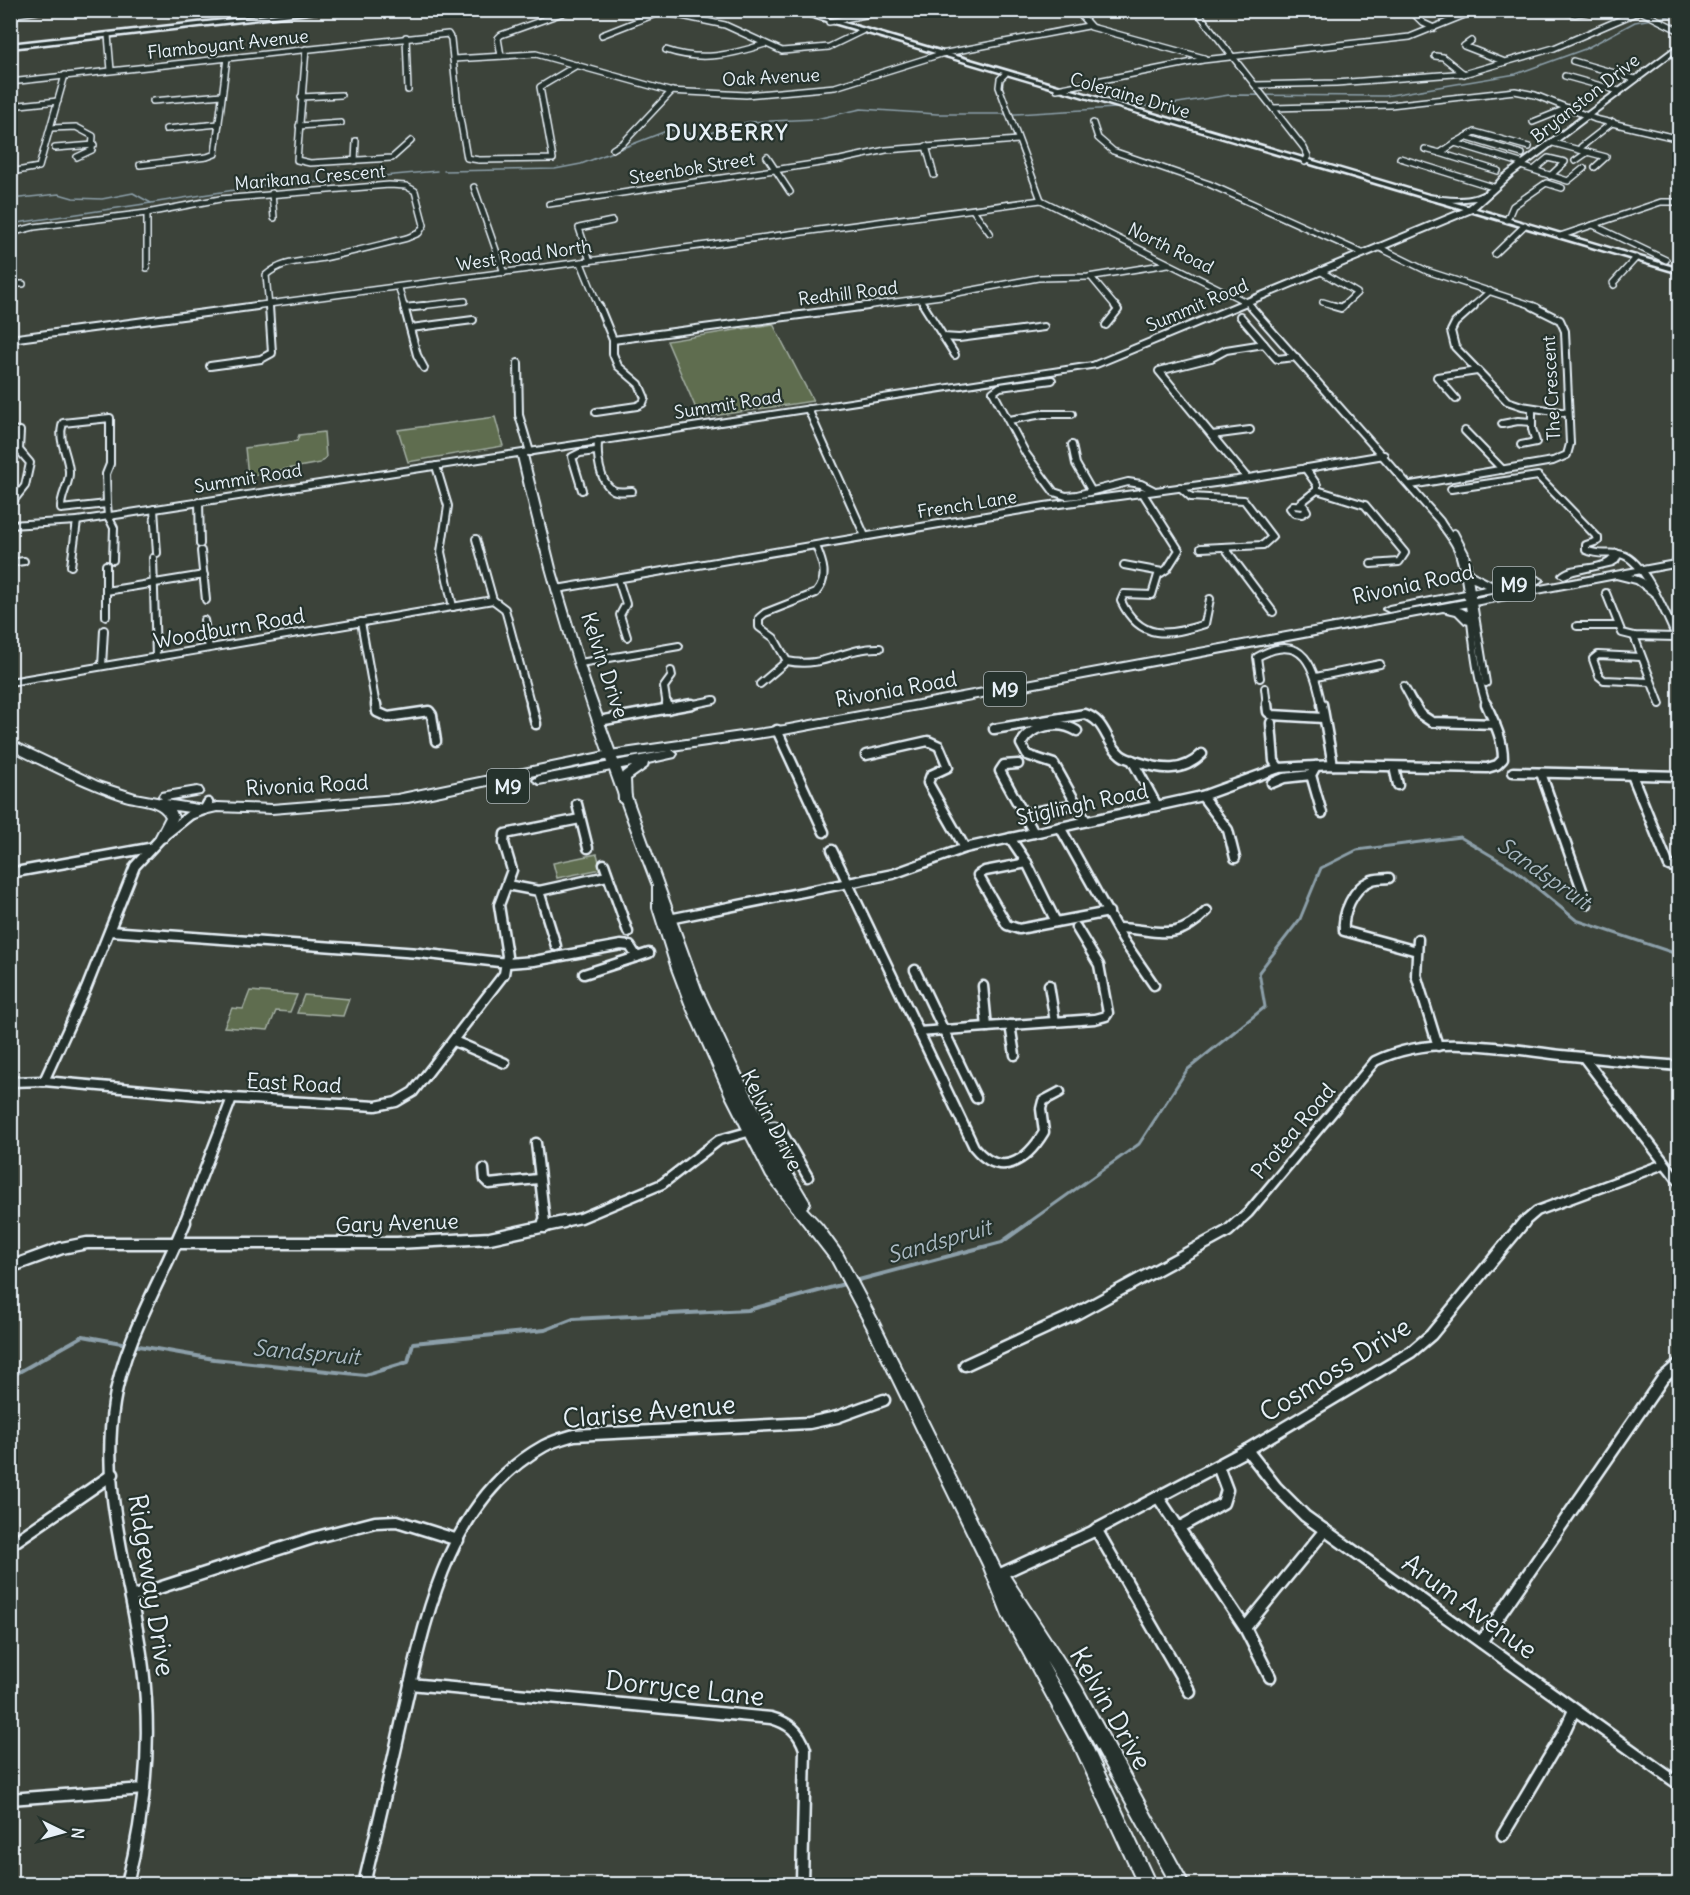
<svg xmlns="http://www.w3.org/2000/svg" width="1690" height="1895" font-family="Delius,sans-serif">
  <rect width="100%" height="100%" fill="#3c433a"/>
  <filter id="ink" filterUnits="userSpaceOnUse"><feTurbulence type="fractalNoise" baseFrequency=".0167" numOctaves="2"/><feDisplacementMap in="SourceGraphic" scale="12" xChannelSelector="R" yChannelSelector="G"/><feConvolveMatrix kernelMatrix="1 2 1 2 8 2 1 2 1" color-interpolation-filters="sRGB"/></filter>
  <g filter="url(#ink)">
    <g fill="#5f6d4f" stroke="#a4afa4" stroke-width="1.5">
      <path d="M773,324L813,401L700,418L667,341Z"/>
      <path d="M495,417L503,446L408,462L398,430Z"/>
      <path d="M324,432L326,457L320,463L248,476L245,448L297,441L299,435Z"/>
      <path d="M597,854L601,869L557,878L553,863Z"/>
      <path d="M250,991L297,995L290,1012L276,1011L268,1030L224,1027L232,1008L243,1009Z"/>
      <path d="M304,995L349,999L343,1016L297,1013Z"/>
    </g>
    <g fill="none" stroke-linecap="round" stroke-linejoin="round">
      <g stroke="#8c9fa9" stroke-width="1.5">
        <path d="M444,171L555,169L581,164L669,130L687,132L696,137L748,122L816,119L861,109L937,114H1016L1165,105L1229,95L1385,96L1516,74L1585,49L1635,22L1680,14"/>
        <path d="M10,199L59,194L73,198L102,199L133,193L151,203L272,184L308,183L437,171"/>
        <path d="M10,224L151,203"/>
      </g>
      <path stroke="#8c9fa9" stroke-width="3" d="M1028,1223L1139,1144L1187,1070L1265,1007L1259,972L1300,919L1321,868L1357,850L1460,837L1514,869L1576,920L1680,955"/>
      <g stroke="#8c9fa9" stroke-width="4">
        <path d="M855,1281L1002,1242L1030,1222"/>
        <path d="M133,1345L214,1359L365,1375L408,1362L413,1343L545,1330L573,1319L748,1310L848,1283"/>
        <path d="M10,1377L83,1336L127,1344"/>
      </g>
      <g stroke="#e8f1f8" stroke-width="8">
        <g id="minor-far3">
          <path d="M653,10L725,25L782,51L829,47L862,31"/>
          <path d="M1076,10L1091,27L1204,58"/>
          <path d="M1196,10L1304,148L1308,156L1305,162"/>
          <path d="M1410,10L1423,23L1434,28"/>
          <path d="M1557,10L1575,14L1587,12"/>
          <path d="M1638,10L1680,31"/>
          <path d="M481,14L484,10"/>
          <path d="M10,15L46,10"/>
          <path d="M829,22L890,10"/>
          <path d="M108,35L111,70"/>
          <path d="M602,35L658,13"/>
          <path d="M406,37L408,90"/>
          <path d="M1471,41L1464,46L1505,62"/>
          <path d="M306,49L297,160L310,163L392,158L411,141"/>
          <path d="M666,50C701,62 731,55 765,44"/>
          <path d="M501,56L498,38L501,35L571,10"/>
          <path d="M1435,56L1443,57L1464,74"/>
          <path d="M453,59L536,54L669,91L746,95L835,87L941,54L1088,26"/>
          <path d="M1573,61L1635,79"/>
          <path d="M1005,74L1000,79L999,87L1041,200L1248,303L1252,307"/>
          <path d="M1565,76L1619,91"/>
          <path d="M10,82L448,34L451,39L458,107L467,158L479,160L553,159L540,87L577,65"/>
          <path d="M1255,85L1336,83L1467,73L1554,48L1640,11"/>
          <path d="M1057,89L1203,60L1410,37L1477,10"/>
          <path d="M301,97L341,95"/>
          <path d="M153,101L222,95"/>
          <path d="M10,106L58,101"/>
          <path d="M1273,108L1390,105L1515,91L1535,95L1595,119L1680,139"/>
          <path d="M1533,122L1568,108"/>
          <path d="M1093,123L1098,138L1113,151L1209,184L1362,253"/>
          <path d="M299,126L341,123"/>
          <path d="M51,128L76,127L93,136L92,150L77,157"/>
          <path d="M166,129L219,124"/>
          <path d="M1465,137L1522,154"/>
          <path d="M1455,143L1475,132L1529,147"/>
          <path d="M1553,143L1606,157L1595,167"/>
          <path d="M926,146L934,175"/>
          <path d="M1581,147L1613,122"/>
          <path d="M55,148L94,145"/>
          <path d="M613,149L624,142L672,91"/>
          <path d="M1425,149L1440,153"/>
          <path d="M767,157L790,192"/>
          <path d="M1400,158L1493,187"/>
          <path d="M355,161L356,141"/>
          <path d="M1575,161L1588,152"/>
          <path d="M140,165L207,157L215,154L227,58"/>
          <path d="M1521,166L1568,181L1584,168"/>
          <path d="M1535,169L1548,158L1565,162L1550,176"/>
          <path d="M1498,171L1440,153L1455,143L1524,164"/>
          <path d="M11,172L39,167L65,75"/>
          <path d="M474,187L504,273"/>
          <path d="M272,193L274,218"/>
          <path d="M549,204L840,160L886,150L1018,140"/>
          <path d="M973,210L990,233"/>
          <path d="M147,213V268"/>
          <path d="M1507,220L1513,206L1546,183L1562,188"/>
          <path d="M1593,225L1666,260"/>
          <path d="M10,233L34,227L147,213L220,199L389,185L406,186L415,191L424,225L419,233L407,238C379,245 352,252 324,258C302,262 283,260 266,275L269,307"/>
          <path d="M1560,236L1661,202H1680"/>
          <path d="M1378,247L1427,271L1537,307"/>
          <path d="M1495,254L1525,225"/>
          <path d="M590,261L579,228L612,221"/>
          <path d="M581,263L599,307"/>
          <path d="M1320,271L1357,293L1342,307"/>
          <path d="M1091,277L1116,307"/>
          <path d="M10,284H23"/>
          <path d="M1614,285L1613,283L1636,258"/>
          <path d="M399,288L404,307"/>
          <path d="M920,299L925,307"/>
          <path d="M1323,302L1339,307"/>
          <path d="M246,307L1041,200"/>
          <path d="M411,307L465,301"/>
          <path d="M857,307L941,296L1038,278L1088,277L1168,264"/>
          <path d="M1472,307L1490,291"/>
        </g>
      </g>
      <g stroke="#e8f1f8" stroke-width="10">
        <g id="minor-far2">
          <path d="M404,306L417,355L424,368"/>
          <path d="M924,306L955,355"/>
          <path d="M1250,306L1440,521C1446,532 1456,541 1459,553C1474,603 1469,656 1487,706"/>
          <path d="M1334,306L1341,308L1343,306"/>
          <path d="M1474,306L1455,323L1451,331L1455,347L1507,401L1522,406L1567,413"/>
          <path d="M405,308L424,306"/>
          <path d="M1240,316L1264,344"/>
          <path d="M1106,325L1118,310L1115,306"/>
          <path d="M411,328L473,320"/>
          <path d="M943,337L959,338L1044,327"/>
          <path d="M10,339L257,306"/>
          <path d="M613,340L868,306"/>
          <path d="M518,363L519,415L530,452"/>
          <path d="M210,366L261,359L272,353L269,306"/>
          <path d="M1052,380L1000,387L993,392L1026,454L1054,492L1066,496L1077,495L1128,482L1141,484L1153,490"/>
          <path d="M1456,399L1437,377L1477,371"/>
          <path d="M808,409L865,536"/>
          <path d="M596,412L637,406L643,403L645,398L639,384L618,366L613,354V340L599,306"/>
          <path d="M110,418V464L106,474L107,504L61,509C60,495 70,485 69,471C68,454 57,440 63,423Z"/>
          <path d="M1009,420L1043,414H1072"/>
          <path d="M1502,424L1518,421L1532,422"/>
          <path d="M10,430L20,431L19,450L30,463L25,486L10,505"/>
          <path d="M1465,431L1503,470"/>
          <path d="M1212,435L1250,430"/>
          <path d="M598,441C597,455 599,482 613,490C619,493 626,491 632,491"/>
          <path d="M1072,445L1076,464L1091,490"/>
          <path d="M1521,445L1536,442L1532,429V408"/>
          <path d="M436,466L448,506L441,552L453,607"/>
          <path d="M1305,468L1317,485V490"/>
          <path d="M1247,478L1159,371L1211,358L1226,350L1264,344L1277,359L1296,357"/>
          <path d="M1411,485L1553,461L1567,455L1570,444L1565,331L1560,320L1532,306"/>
          <path d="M1180,487L1191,497L1244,500L1272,537L1263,545L1201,548"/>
          <path d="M1451,489L1538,476L1598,538V541L1586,545V550C1601,557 1611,551 1623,555C1647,563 1669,623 1680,645"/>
          <path d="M582,490L572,457L580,453L596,451"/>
          <path d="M1317,490L1365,505L1405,553L1399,562L1371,564"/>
          <path d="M1142,492L1179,550L1167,569L1158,575L1152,595L1124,594L1121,601C1140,641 1168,636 1205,624L1210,599"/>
          <path d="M199,502L200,544"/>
          <path d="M107,504L108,516L114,528L113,560"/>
          <path d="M1293,505L1304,506L1307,511L1302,514L1294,513L1290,508Z"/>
          <path d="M1298,505L1317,490"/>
          <path d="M154,509L157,553"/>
          <path d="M1454,533L1465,554L1486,683"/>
          <path d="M476,539L493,600"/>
          <path d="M816,546C823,563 829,578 816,593L765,613L759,618V627L774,638L787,661C825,669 843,647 880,648"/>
          <path d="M1225,548L1273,612"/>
          <path d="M201,551L206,600"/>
          <path d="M153,558L156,657"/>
          <path d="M10,563L24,561"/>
          <path d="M106,565V616"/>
          <path d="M1124,565L1162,572"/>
          <path d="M71,566L77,521"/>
          <path d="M618,579L626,604L620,615L627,637"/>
          <path d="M557,589L1045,506L1237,480L1384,455"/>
          <path d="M106,591L204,575"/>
          <path d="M1606,593L1622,633L1634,636L1676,637"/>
          <path d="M493,600L505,609L531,706"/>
          <path d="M204,620L209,648"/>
          <path d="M361,622L376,706"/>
          <path d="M1577,626H1618"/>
          <path d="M1634,636L1660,704"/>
          <path d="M1641,657L1598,655L1593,659L1599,676L1604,680L1651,682"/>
          <path d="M580,663L679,646"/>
          <path d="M102,666L104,630"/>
          <path d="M1316,677L1380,664"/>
          <path d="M1260,678L1257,657C1305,630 1314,669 1322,706"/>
          <path d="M10,682L493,600"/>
          <path d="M760,684L787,661"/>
          <path d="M1404,686L1415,706"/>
          <path d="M1265,688L1267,706"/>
          <path d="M667,706L664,687L672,676L671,671"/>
          <path d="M684,706L714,700"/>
        </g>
      </g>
      <g stroke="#e8f1f8" stroke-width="13">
        <g id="minor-far1">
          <path d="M376,704L377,712L388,717L429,711L432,715L436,741"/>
          <path d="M531,704L536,724"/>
          <path d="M667,704L668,709"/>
          <path d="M1267,704L1268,712L1272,715L1323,718"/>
          <path d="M1322,704L1333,765"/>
          <path d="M1414,704L1420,714L1432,722L1495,724"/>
          <path d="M599,721L692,704"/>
          <path d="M1271,723L1274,761L1279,768"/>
          <path d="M994,729L1085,714C1106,721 1105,742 1121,755C1126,759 1132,760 1138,762C1162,770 1183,773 1202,754"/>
          <path d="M777,730L824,832"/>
          <path d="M1077,731C1059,720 1031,725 1021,744L1027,755L1054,764L1086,821"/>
          <path d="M866,755L928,741L939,746L948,767L931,775L928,783L965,848"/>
          <path d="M1132,760L1157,806"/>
          <path d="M1018,764L1004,765L1000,771L1034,833"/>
          <path d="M1316,766L1311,775L1322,813"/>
          <path d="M1394,767L1398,785"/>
          <path d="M1513,772L1680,776"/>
          <path d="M1541,773L1587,904"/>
          <path d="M1632,775L1669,866L1680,868"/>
          <path d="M1272,783L1284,778L1311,775"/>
          <path d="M1202,796L1228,830L1235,858"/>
          <path d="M577,804L588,848"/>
          <path d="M1024,814L1065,806"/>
          <path d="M1060,827L1123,940L1154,985"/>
          <path d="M1010,838L1027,863L1056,922"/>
          <path d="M832,850L974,1147C1000,1179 1026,1162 1044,1132L1041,1109L1043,1101L1060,1092"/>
          <path d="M1027,863L985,871L978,875L1007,925L1019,929L1109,912"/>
          <path d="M604,864L628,932"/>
          <path d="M10,873L149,848"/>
          <path d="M1389,878C1383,879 1375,878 1370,881C1353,888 1342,914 1344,931L1417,951"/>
          <path d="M507,885L539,891L607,876"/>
          <path d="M539,891L556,946"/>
          <path d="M664,920L893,874L965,848L1202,796L1279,768L1333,765L1487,768L1497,765L1503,759C1503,739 1494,722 1486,704"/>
          <path d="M1118,928C1158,929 1175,944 1207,911"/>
          <path d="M110,931L419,953L508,963L534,961L621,945L630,946L637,957"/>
          <path d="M1418,939L1416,975L1438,1046"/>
          <path d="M915,970L976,1098"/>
          <path d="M584,974L649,953"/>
          <path d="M1049,985L1055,1022"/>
          <path d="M983,986L987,1027"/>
          <path d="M1010,1025L1015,1055"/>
          <path d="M918,1032L1095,1019L1106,1016L1108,1013L1099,965L1076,927"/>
          <path d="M454,1041L505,1063"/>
          <path d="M1584,1058L1680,1183"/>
          <path d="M44,1081L86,989L135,866L161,838L190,815L204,810L208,803"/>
          <path d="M10,1082L44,1081L232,1098L376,1106L396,1102L413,1092L504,974L507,956L499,905L512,870L504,843L505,834L580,819"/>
          <path d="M536,1143L545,1223"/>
          <path d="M484,1169L485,1180L489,1184L538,1179"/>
          <path d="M184,1223L232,1098"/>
          <path d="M558,1223L581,1218L662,1184L719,1140L762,1128L775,1126L780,1129L808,1177"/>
          <path d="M1237,1223L1248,1213L1375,1061C1432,1033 1501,1048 1561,1055C1600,1059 1640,1063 1680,1066"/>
          <path d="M1523,1223L1537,1211L1664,1164"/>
        </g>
      </g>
      <g stroke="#e8f1f8" stroke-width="15">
        <g id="minor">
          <path d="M544,1222L545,1227"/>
          <path d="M10,1267L62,1248L87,1243H397L490,1238L564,1222"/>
          <path d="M965,1365L1074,1315L1228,1231L1238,1222"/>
          <path d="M1247,1450L1276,1487L1305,1516L1680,1785"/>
          <path d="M1158,1497L1245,1628L1325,1530"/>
          <path d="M1180,1527L1223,1503L1227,1490L1218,1466"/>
          <path d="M1096,1529L1190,1692"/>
          <path d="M10,1545L113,1474"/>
          <path d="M996,1576L1092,1532L1247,1450L1411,1352L1431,1335L1524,1222"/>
          <path d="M131,1597L313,1538L375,1522L397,1521L458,1540"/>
          <path d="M1245,1628L1270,1677"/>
          <path d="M1481,1642L1663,1378L1680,1363"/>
          <path d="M410,1684L771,1718C789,1723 799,1731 805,1749L802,1884"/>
          <path d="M10,1799L144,1789"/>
          <path d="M1503,1835L1563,1734L1574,1710"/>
          <path d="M127,1884C145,1813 152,1741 143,1668C132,1578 99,1497 114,1403C123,1342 162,1279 185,1222"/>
          <path d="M364,1884C377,1829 390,1775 402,1720C425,1621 446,1500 544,1446C553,1441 564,1438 574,1435L809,1423L837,1417L884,1400"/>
        </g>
      </g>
      <g stroke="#e8f1f8" stroke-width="5">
        <g id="tertiary">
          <path d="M314,10H335L10,48V44Z"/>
          <path d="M790,10H800L1680,269V273Z"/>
        </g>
      </g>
      <g stroke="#e8f1f8" stroke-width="4">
        <path id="secondary" d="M1680,43V49L1513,175L1472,212L1097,367L527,455L555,568L589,681L701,989L736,1064L791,1171L810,1203L806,1208L821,1224L842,1253L877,1319L1001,1569L1007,1572L1081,1686L1189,1884H1171L1069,1698L1046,1661L1088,1738L1156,1884H1138L1076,1750L1004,1618L983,1565L867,1327L832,1261L767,1177L726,1096L686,1006L672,969L653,908V886C598,745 551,603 518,456L77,524L10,528V522L77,518L1092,363L1466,208L1476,200C1460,201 1439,205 1424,197C1430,194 1436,196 1443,197C1468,200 1486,197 1501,177Z"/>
      </g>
      <g stroke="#e8f1f8" stroke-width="4">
        <g id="primary">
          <path d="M1617,550L1622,553L1618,562L1613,565L1574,574L1564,578L1559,575C1572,562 1592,569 1607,560C1612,557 1611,552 1617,550Z"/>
          <path d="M1680,560V566L1631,575C1643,578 1650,582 1658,592L1652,595L1636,583L1616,578L1459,608C1467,610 1471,614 1475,621L1469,624L1465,623L1456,614L1443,611L784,734L672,750L677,754L675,757L648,763L647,767L630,779L631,801L625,805L619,801L618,777L632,766L539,784L533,780L539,776L667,751L610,759L408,802L272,813L217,811L204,814L175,810L178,817L166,841L161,842L155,838L166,817C159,803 138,804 125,800C85,787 48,768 10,749V740L98,782L135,794L162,799L159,796L161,793L197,787L201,788L203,791L201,794L166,800L204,806L217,803L272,805L397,795L610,751L784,726Z"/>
          <path d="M1468,570L1497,585L1538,577L1543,580L1538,583L1389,612L1383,609L1389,606L1486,587C1476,584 1469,581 1463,573Z"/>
        </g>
      </g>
      <use href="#minor-far3" stroke="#26332d" stroke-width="5"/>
      <use href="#minor-far2" stroke="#26332d" stroke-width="6"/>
      <use href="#minor-far1" stroke="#26332d" stroke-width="8"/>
      <use href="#minor" stroke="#26332d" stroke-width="10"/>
      <use href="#tertiary" fill="#26332d" fill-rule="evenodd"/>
      <use href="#secondary" fill="#26332d" fill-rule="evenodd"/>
      <use href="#primary" fill="#26332d" fill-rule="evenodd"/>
    </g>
  </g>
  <g text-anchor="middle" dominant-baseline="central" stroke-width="4.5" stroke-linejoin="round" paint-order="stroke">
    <g font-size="18" fill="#e8f1f8" stroke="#26332d">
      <text transform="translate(228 44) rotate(-6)">Flamboyant Avenue</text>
      <text transform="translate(771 77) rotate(-3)">Oak Avenue</text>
      <text transform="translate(1130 95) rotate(16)">Coleraine Drive</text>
      <text transform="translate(1585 98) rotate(-38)">Bryanston Drive</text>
      <text transform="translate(692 168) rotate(-9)">Steenbok Street</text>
      <text transform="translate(310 177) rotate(-5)">Marikana Crescent</text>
      <text transform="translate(1171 248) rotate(26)">North Road</text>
      <text transform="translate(524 255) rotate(-8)">West Road North</text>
      <text transform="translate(848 293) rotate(-7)">Redhill Road</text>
      <text transform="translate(1197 305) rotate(-23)">Summit Road</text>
      <text transform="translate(1551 388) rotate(-93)">The Crescent</text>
      <text transform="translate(728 404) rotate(-9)">Summit Road</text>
      <text transform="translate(248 478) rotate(-9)">Summit Road</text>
      <text transform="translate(967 504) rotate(-9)">French Lane</text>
    </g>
    <g fill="#26332d" stroke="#aeb8bb" stroke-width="1.5">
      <rect x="1493" y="567" width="42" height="34" rx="4.5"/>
      <rect x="984" y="672" width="42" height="34" rx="4.5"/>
      <rect x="487" y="769" width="42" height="34" rx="4.5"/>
    </g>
    <g font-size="20" font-weight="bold" fill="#e8f1f8">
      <text x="1514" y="584">M9</text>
      <text x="1005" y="689">M9</text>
      <text x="508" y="786">M9</text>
    </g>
    <g font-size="21" fill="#e8f1f8" stroke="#26332d">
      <text transform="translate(1413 584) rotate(-12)">Rivonia Road</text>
      <text transform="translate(229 628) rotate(-10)">Woodburn Road</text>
      <text transform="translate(605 665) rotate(72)">Kelvin Drive</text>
      <text transform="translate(896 689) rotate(-10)">Rivonia Road</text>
      <text transform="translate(307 785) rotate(-3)">Rivonia Road</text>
      <text transform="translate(1082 804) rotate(-12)">Stiglingh Road</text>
      <text transform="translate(294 1083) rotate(3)">East Road</text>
      <text transform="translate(772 1120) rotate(63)">Kelvin Drive</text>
      <text transform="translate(1293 1131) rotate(-50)">Protea Road</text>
      <text transform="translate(397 1223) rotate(-2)">Gary Avenue</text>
    </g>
    <g font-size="22" font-weight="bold" letter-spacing="1.5" fill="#e8f1f8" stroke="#26332d">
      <text x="727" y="132">DUXBERRY</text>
    </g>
    <g font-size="22" font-style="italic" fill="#abbac3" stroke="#26332d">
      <text transform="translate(1544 873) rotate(35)">Sandspruit</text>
      <text transform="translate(939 1241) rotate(-16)">Sandspruit</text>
      <text transform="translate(306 1352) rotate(5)">Sandspruit</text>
    </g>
    <g font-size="26" fill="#e8f1f8" stroke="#26332d">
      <text transform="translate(1335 1369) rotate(-32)">Cosmoss Drive</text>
      <text transform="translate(649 1411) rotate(-5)">Clarise Avenue</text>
      <text transform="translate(152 1585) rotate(81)">Ridgeway Drive</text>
      <text transform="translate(1470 1606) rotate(36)">Arum Avenue</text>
      <text transform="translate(685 1688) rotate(6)">Dorryce Lane</text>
      <text transform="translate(1111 1708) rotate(60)">Kelvin Drive</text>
    </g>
  </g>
  <rect width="1690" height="1895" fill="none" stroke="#26332d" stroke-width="36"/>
  <rect x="18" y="18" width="1654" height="1859" fill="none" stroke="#e8f1f8" stroke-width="2" filter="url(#ink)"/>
  <g transform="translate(63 1832) rotate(95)" stroke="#26332d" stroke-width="4.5" paint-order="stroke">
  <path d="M0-4.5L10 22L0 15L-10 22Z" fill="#e8f1f8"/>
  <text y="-9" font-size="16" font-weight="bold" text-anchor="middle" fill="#e8f1f8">N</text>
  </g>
</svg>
